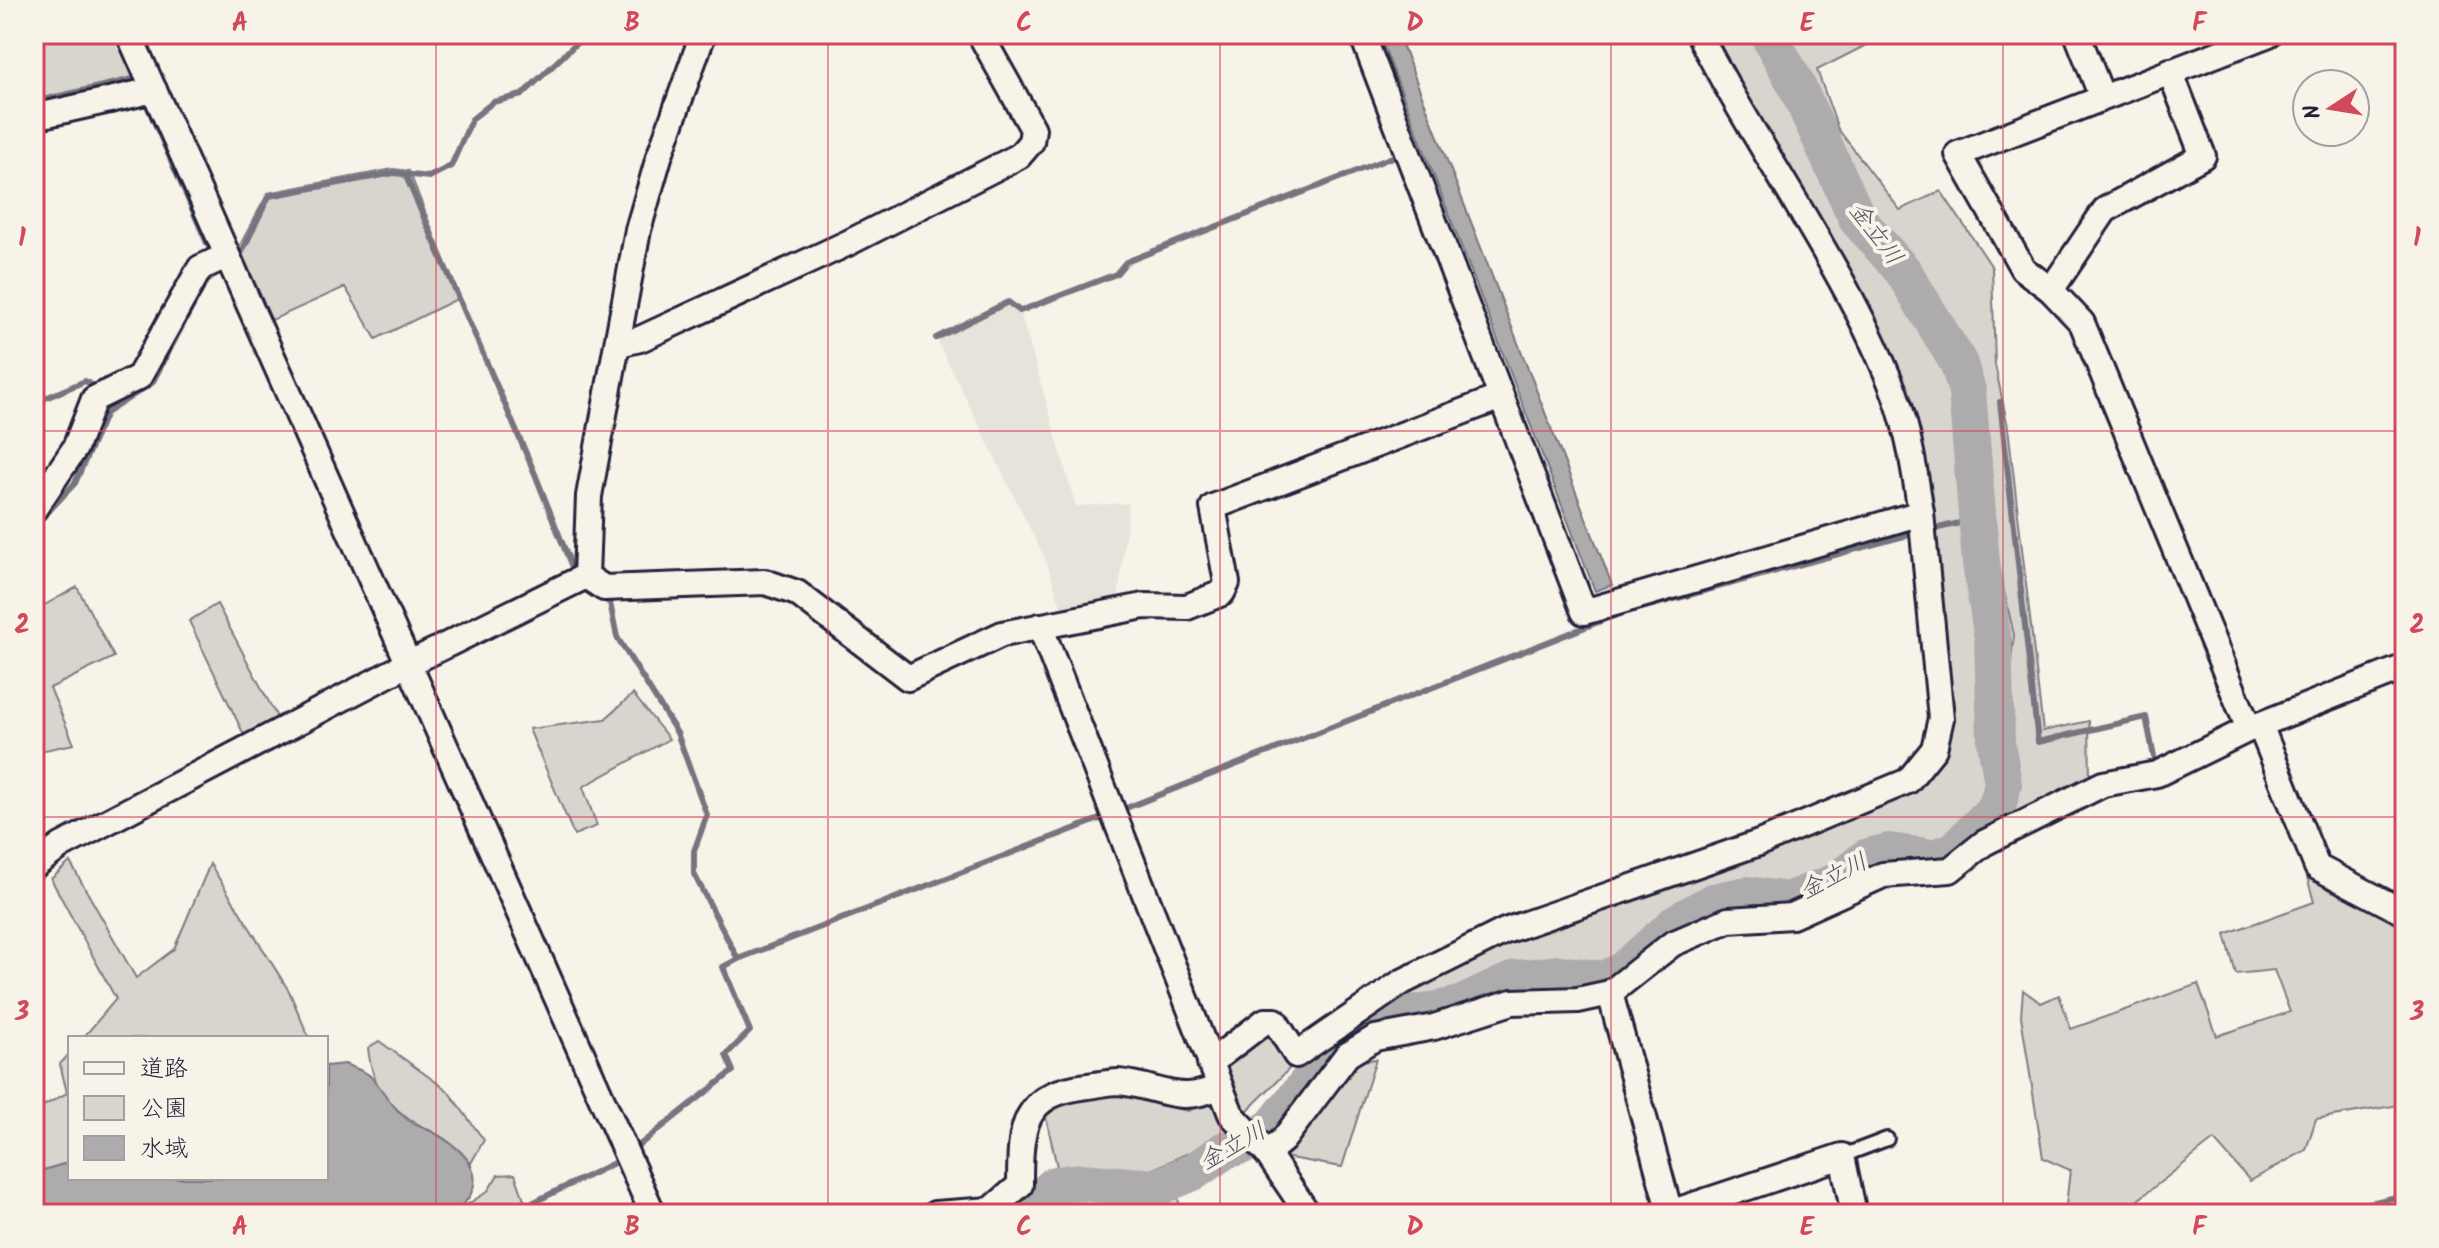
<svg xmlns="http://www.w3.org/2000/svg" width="2439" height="1248" font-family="Kalam,'Klee One',sans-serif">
  <rect width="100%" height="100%" fill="#f7f3e8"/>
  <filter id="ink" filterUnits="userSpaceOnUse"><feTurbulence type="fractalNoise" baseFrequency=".0125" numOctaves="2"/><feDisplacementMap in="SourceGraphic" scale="16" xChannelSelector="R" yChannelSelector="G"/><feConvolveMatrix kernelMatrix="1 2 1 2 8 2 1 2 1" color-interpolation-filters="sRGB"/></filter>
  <g filter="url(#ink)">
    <path fill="#e7e3db" d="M1008,302L1020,311L1076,506L1129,503L1118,601L1063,613L1046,561L936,338Z"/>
    <g fill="#d8d5cf" stroke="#7d7c85" stroke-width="2">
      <path d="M34,34H117L139,82L34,108Z"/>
      <path d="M1709,34H1749L1855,232L1901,280L1925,332L1956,379L1992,796L1938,849L1873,844L1829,875L1788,891L1750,886L1693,900L1602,970L1526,968L1438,1003L1386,1001L1505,936L1753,853L1942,750L1920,441Z"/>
      <path d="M1777,34H1888L1817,70L1838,129L1900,210L1941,191L1992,267L1995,365L2008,427L2043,731L2089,721L2090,779L2016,820L2004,725L2014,635L1995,551L1973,369L1912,265L1862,209L1832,136Z"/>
      <path d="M393,169L409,171L459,298L376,339L345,287L263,324L234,256L268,193Z"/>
      <path d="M77,587L114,657L50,688L74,744L40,751L34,742V611Z"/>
      <path d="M217,604L279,721L246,739L189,621Z"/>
      <path d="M633,694L669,739L583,787L597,826L574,835L529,729L605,719Z"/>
      <path d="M70,862L136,978L174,949L210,864L289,991L309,1038H83L116,999L51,879Z"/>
      <path d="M2305,870L2405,919V1104L2316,1119L2306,1150L2250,1181L2214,1140L2120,1214H2065L2070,1170L2043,1158L2021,1016L2023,990L2041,1003L2059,995L2071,1029L2198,984L2217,1036L2290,1012L2274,970L2236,974L2225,934L2314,902Z"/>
      <path d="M1274,1031L1289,1069L1219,1139L1140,1175L1057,1167L1043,1104L1112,1093L1188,1111L1226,1094L1220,1066L1264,1032Z"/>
      <path d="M379,1041L447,1090L484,1140L471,1163C458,1153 446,1139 432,1132C392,1110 373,1095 368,1048Z"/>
      <path d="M70,1053V1162L34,1173V1111L67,1093L60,1064Z"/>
      <path d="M1376,1059L1342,1167L1284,1157L1354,1062Z"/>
      <path d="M515,1174L527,1208L494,1214H452L487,1192L498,1175Z"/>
      <path d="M1079,1197L1127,1204L1178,1198L1182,1214H1047L1053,1200Z"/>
    </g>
    <g fill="#aeabad" stroke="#76747f" stroke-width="2">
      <path d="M1379,34H1398L1612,585L1595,591Z"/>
      <path d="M345,1064C353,1068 367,1071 372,1078C385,1092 392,1108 408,1120C415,1126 423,1127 431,1131C470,1152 495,1182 452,1214H34V1173L70,1162V1178H326V1066Z"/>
    </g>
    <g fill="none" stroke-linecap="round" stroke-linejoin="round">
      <g stroke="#76747f" stroke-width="6">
        <path d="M34,102L133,79"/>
        <path d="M146,103L210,250"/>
        <path d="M405,174L535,474L573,570"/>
        <path d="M239,258L269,196L394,173L429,177L451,166L472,119L493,102L522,95L586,34"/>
        <path d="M936,338L1008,302L1020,311L1116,274L1126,262L1395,156"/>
        <path d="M2000,402L2038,742L2146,717L2154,757"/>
        <path d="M34,403L85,381L95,387"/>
        <path d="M34,527L75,483L106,413L152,383L205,283L218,272"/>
        <path d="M1934,529L1977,519"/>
        <path d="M600,597L610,603L617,637L677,733L707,815L694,851V874L738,959L723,967L750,1031L726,1055L733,1071L633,1150"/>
        <path d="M1634,610L1915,533"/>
        <path d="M1121,810L1616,615"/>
        <path d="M738,959L1102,818"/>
        <path d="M489,1214L526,1206L616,1162"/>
        <path d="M2345,1214L2353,1207L2405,1195"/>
      </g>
      <path stroke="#aeabad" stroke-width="38" d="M1030,1214L1036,1201L1055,1185L1080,1182L1155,1188L1193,1172L1225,1150L1247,1144L1273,1126L1351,1029L1383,1014L1424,1013L1460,1005L1516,979L1560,974L1604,980L1623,971L1679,921L1713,902L1747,895L1787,901L1836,882L1866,858L1889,852L1933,858L1954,851L1997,807L2003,784L1996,742L1993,639L1981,563L1967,391L1959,364L1903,271L1858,220L1794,80L1768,34"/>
      <g stroke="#22223b" stroke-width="18">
        <path id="service" d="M1842,1156L1887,1139"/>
      </g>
      <g stroke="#22223b" stroke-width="30">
        <g id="minor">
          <path d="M129,34L653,1214"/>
          <path d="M1362,34L1584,612L1921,513C1915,473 1909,432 1895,394C1846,267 1760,155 1699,34"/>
          <path d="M2077,34L2102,97"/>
          <path d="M34,117L154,90"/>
          <path d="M2051,290L2105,210L2203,156L2170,71"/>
          <path d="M619,344L640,339L848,243L1019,156L1031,142L1033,129L980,34"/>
          <path d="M34,509L75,448L94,399L139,377L200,268L226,256"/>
          <path d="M586,576L604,588L765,582L797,593L908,678L1002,634L1144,606L1187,607L1222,593L1227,583L1213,507L1501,397"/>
          <path d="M586,576L589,496L638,230L659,157L703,34"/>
          <path d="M1040,626L1231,1114L1267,1153L1308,1214"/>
          <path d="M2260,725L2317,867L2405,913"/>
          <path d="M2249,729L2082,323L2051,290L2023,269L1958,154L2269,34"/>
          <path d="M34,866L61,846L406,665L586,576"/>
          <path d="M1610,993L1670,1213"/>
          <path d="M1210,1063L1265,1021H1275L1296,1055L1402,982L1505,931L1759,843L1908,781L1934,749L1941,718L1921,513"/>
          <path d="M1267,1153L1283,1140L1347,1055L1375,1038L1434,1027L1512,1002L1578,1000L1610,993L1672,944L1728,920L1792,916L1883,875L1950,870L1984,843L2103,784L2157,774L2249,729L2405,667"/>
          <path d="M935,1214L991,1210L1020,1185C1020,1127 1022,1093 1088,1086C1097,1085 1108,1082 1118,1082C1157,1085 1180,1107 1219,1086"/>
          <path d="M1667,1214L1842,1156L1854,1214"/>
        </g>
      </g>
      <use href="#service" stroke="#f7f3e8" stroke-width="12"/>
      <use href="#minor" stroke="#f7f3e8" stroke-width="24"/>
    </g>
  </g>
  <path fill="none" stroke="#d1495b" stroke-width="2" stroke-opacity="0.55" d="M436,34V1214M828,34V1214M1220,34V1214M1611,34V1214M2003,34V1214M34,431H2405M34,817H2405"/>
  <g text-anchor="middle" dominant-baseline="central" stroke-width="8" stroke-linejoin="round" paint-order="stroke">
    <g font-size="24" font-style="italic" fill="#535263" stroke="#f7f3e8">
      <text transform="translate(1875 234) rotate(53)">金立川</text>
      <text transform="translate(1834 877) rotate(-27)">金立川</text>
      <text transform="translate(1233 1147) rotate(-29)">金立川</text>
    </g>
  </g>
  <rect width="2439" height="1248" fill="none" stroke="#f7f3e8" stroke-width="88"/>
  <rect x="68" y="1036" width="260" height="144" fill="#f7f3e8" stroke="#a29fa3" stroke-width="2"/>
  <rect x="84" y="1062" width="40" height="12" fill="#f7f3e8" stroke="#a29fa3" stroke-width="2"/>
  <text x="140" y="1076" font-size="24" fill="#22223b">道路</text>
  <rect x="84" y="1096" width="40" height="24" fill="#d8d5cf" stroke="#a29fa3" stroke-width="2"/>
  <text x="140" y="1116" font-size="24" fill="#22223b">公園</text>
  <rect x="84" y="1136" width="40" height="24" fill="#aeabad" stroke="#a29fa3" stroke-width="2"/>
  <text x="140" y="1156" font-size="24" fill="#22223b">水域</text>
  <g transform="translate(2331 108) rotate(258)"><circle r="38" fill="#f7f3e8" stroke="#a29fa3" stroke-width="2"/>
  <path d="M0-6L14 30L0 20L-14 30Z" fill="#d1495b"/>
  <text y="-12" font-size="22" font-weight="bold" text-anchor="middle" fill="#22223b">N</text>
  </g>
  <rect x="44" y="44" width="2351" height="1160" fill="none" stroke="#d1495b" stroke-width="3"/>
  <g font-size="26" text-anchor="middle" font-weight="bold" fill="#d1495b">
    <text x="240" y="31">A</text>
    <text x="632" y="31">B</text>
    <text x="1024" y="31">C</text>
    <text x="1415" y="31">D</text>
    <text x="1807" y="31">E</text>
    <text x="2199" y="31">F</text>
    <text x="22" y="246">1</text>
    <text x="2417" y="246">1</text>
    <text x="22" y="633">2</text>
    <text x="2417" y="633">2</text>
    <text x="22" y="1020">3</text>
    <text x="2417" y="1020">3</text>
    <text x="240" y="1235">A</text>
    <text x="632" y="1235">B</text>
    <text x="1024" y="1235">C</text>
    <text x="1415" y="1235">D</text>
    <text x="1807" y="1235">E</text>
    <text x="2199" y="1235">F</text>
  </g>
</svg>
